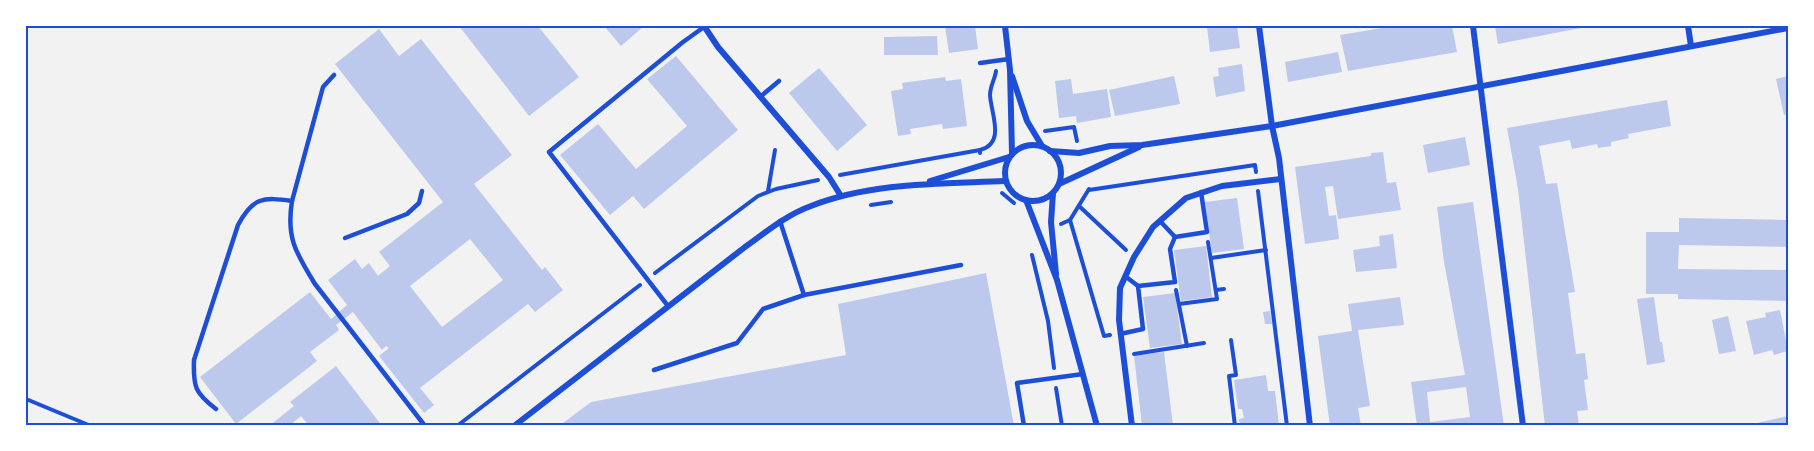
<svg xmlns="http://www.w3.org/2000/svg" width="1814" height="451" font-family="Manrope,sans-serif">
  <rect width="100%" height="100%" fill="#f2f2f2"/>
  <g fill="#bdc9ec" fill-rule="evenodd">
    <path d="M459,26H538L579,77L529,116Z"/>
    <path d="M604,26H644L621,46Z"/>
    <path d="M945,26H975L978,49L949,53Z"/>
    <path d="M1207,26H1237L1240,48L1210,52Z"/>
    <path d="M1394,26H1397V28L1414,26H1452L1457,52L1348,71L1340,35Z"/>
    <path d="M1495,26H1586V27L1498,44Z"/>
    <path d="M379,29L399,56L421,39L512,155L474,184L542,270L545,267L563,290L535,312L528,304L420,388L434,405L424,413L379,356L389,348L386,346L382,350L353,312L336,325L339,330L310,352L317,361L236,424L200,377L310,292L331,319L347,305L328,280L355,259L362,269L369,263L378,276L390,266L379,252L443,202L335,64ZM470,239L503,280L442,327L410,286Z"/>
    <path d="M937,36L938,55H884V37Z"/>
    <path d="M1338,52L1342,72L1288,82L1285,62Z"/>
    <path d="M676,56L738,130L644,209L633,196L610,215L560,155L598,124L636,169L687,126L647,79Z"/>
    <path d="M1242,64L1245,91L1216,97L1213,77L1219,76L1218,68Z"/>
    <path d="M819,68L867,125L837,151L789,93Z"/>
    <path d="M1174,76L1180,104L1115,116L1109,90Z"/>
    <path d="M1788,76V114L1784,115L1776,79Z"/>
    <path d="M945,77L946,81L961,79L967,126L943,129L942,124L910,129L911,134L898,136L891,91L903,89L902,83Z"/>
    <path d="M1071,79L1073,94L1107,89L1111,117L1077,123L1076,116L1059,118L1055,81Z"/>
    <path d="M1667,100L1671,126L1628,134L1629,138L1611,142V146L1598,148L1597,144L1572,149L1570,140L1539,146L1546,184L1557,183L1575,292L1568,293L1576,354L1585,353L1588,379L1584,380L1588,410L1577,411L1579,426H1545L1518,189L1507,128Z"/>
    <path d="M1465,137L1470,165L1428,173L1423,145Z"/>
    <path d="M1383,152L1387,183L1396,182L1401,210L1338,219L1333,186L1325,187L1329,216L1336,215L1339,239L1305,244L1295,167L1371,156V153Z"/>
    <path d="M1237,198L1244,249L1212,253L1205,202Z"/>
    <path d="M1473,202L1504,426H1417L1411,382L1465,375L1444,262L1437,207ZM1466,387L1470,417L1430,422L1427,392Z"/>
    <path d="M1679,218L1787,220V247L1679,245L1678,269L1788,270V301L1678,299V294H1646V232H1679Z"/>
    <path d="M1393,234L1397,268L1356,272L1353,250L1380,246L1379,236Z"/>
    <path d="M1206,246L1212,297L1181,301L1174,250Z"/>
    <path d="M986,273L1014,426H559L591,402L846,355L838,304Z"/>
    <path d="M1175,293L1182,344L1150,348L1143,297Z"/>
    <path d="M1400,297L1404,325L1358,330L1370,406L1358,408L1361,426H1330L1318,336L1352,331L1348,304Z"/>
    <path d="M1654,297L1660,342H1662L1665,362L1647,365L1637,299Z"/>
    <path d="M1780,310L1788,351L1774,355L1772,350L1754,355L1746,321L1766,317L1765,313Z"/>
    <path d="M1270,311L1272,324H1265L1263,312Z"/>
    <path d="M1728,316L1736,351L1719,354L1712,320Z"/>
    <path d="M1164,352L1173,426H1142L1134,355Z"/>
    <path d="M336,366L382,426H309L301,416L289,426H269L294,406L290,402Z"/>
    <path d="M1266,375L1268,391H1275L1279,426H1240L1239,419L1244,418L1242,409H1238L1234,380Z"/>
    <path d="M1788,416V426H1748V425Z"/>
  </g>
  <g fill="none" stroke-linecap="round" stroke-linejoin="round">
    <g stroke="#1d4ed8" stroke-width="4">
      <path d="M1045,131L1074,127L1077,141"/>
      <path d="M980,153V150C1006,143 991,114 990,95C990,86 995,79 996,71"/>
      <path d="M840,175L980,150"/>
      <path d="M1089,190L1255,165L1256,172"/>
      <path d="M768,191L775,150"/>
      <path d="M1258,191L1287,426"/>
      <path d="M1002,193L1014,203"/>
      <path d="M871,205L891,202"/>
      <path d="M1079,206L1126,250"/>
      <path d="M1070,220L1104,336L1110,335"/>
      <path d="M1061,224L1070,220L1089,189"/>
      <path d="M1032,255L1048,321L1054,368"/>
      <path d="M1211,258L1266,250"/>
      <path d="M655,273L758,196L776,189L818,180"/>
      <path d="M1176,290L1187,346"/>
      <path d="M1216,290L1224,289"/>
      <path d="M1179,304L1217,299L1208,242"/>
      <path d="M1231,340L1236,375L1229,376L1235,426"/>
      <path d="M1134,354L1204,343"/>
      <path d="M1056,388L1062,426"/>
      <path d="M26,399L91,426"/>
      <path d="M457,426L640,285"/>
    </g>
    <g stroke="#1d4ed8" stroke-width="4.5">
      <path d="M980,63L1009,59"/>
      <path d="M334,75L323,87L292,201C286,238 296,253 315,284L425,426"/>
      <path d="M760,97L779,81"/>
      <path d="M780,221L804,295"/>
      <path d="M1160,221L1175,237"/>
      <path d="M345,238L407,214L419,203L422,191"/>
      <path d="M1125,276L1138,286"/>
      <path d="M668,306L549,152L683,42L704,27"/>
      <path d="M1120,334L1143,329L1138,286L1175,282L1170,249L1175,237L1207,232L1201,192"/>
      <path d="M654,370L737,343L763,309L804,295L961,265"/>
      <path d="M216,409C195,393 193,387 194,360L238,225C253,197 263,197 292,201"/>
      <path d="M1024,426L1017,383L1083,374"/>
    </g>
    <g stroke="#1d4ed8" stroke-width="6">
      <path d="M704,26L718,47L829,177L841,196"/>
      <path d="M1005,26L1010,70L1012,153"/>
      <path d="M1259,26L1272,126L1279,158L1310,426"/>
      <path d="M1473,26L1523,426"/>
      <path d="M1688,26L1691,46"/>
      <path d="M1012,76L1027,121L1042,146"/>
      <circle cx="1033" cy="173" r="28"/>
      <path d="M1050,151L1079,153L1110,146L1142,145L1272,126L1788,28"/>
      <path d="M930,181L1009,157"/>
      <path d="M1059,184L1139,147"/>
      <path d="M1053,193L1051,222L1056,274"/>
      <path d="M1026,200L1057,280L1097,426"/>
      <path d="M514,426L745,247C766,232 786,215 811,206C872,182 941,184 1005,181"/>
      <path d="M1132,426L1119,320L1120,288L1134,257L1153,227L1186,198L1222,186L1281,179"/>
    </g>
  </g>
  <rect width="1814" height="451" fill="none" stroke="#ffffff" stroke-width="54"/>
  <rect x="27" y="27" width="1760" height="397" fill="none" stroke="#1d4ed8" stroke-width="2"/>
</svg>
